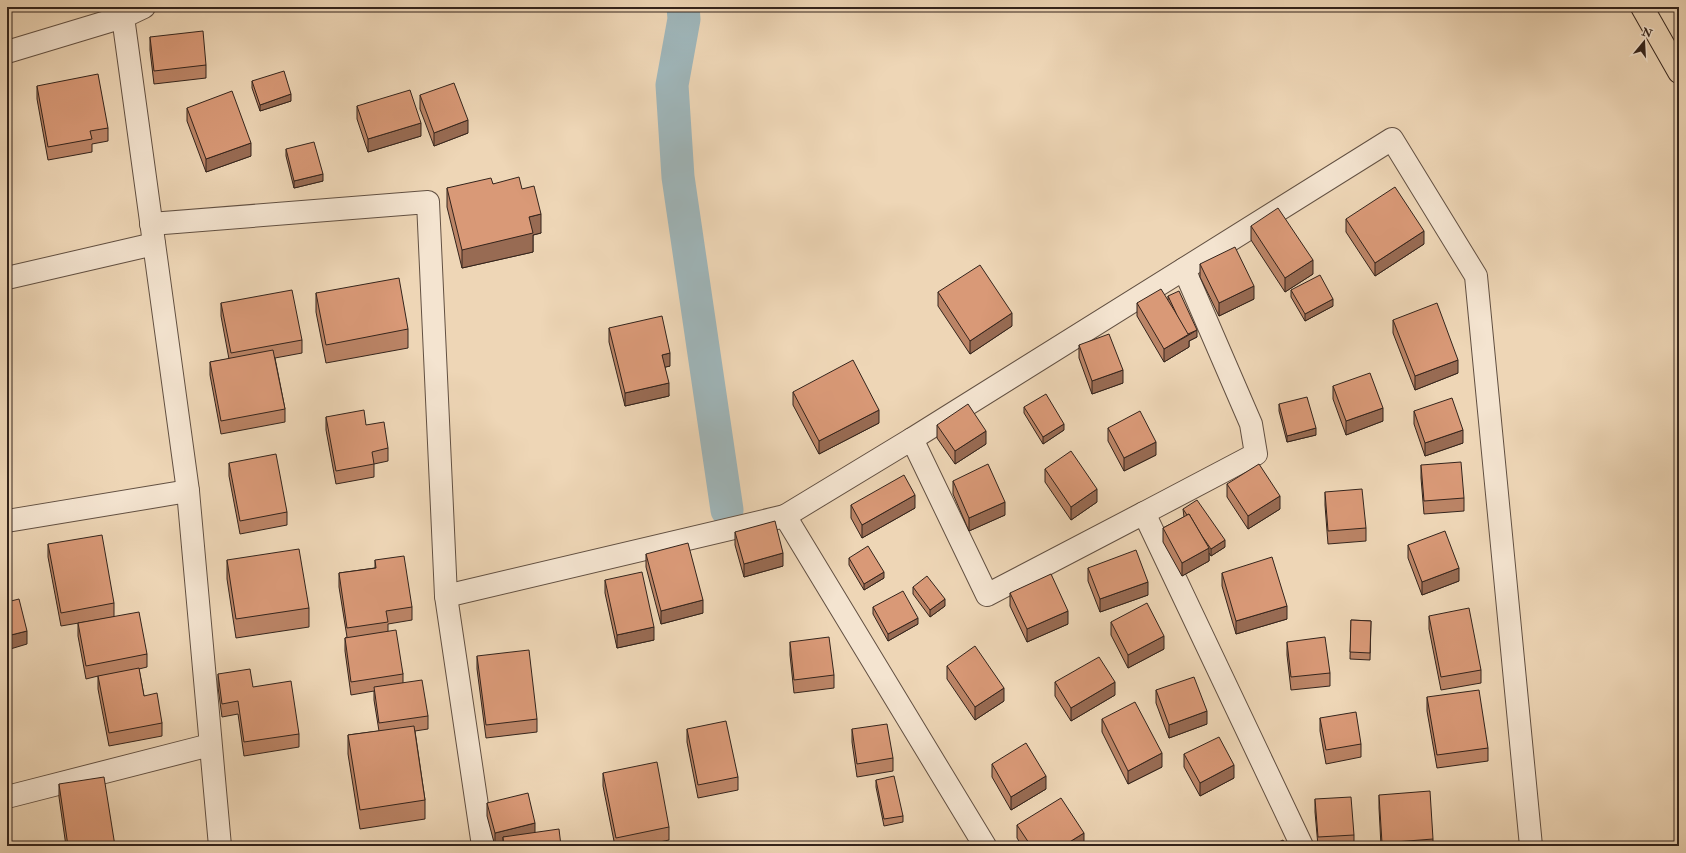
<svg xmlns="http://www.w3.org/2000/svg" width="1686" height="853" font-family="'IM FELL Double Pica',serif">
  <rect width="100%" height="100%" fill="#eed6b6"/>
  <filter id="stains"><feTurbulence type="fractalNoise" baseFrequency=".005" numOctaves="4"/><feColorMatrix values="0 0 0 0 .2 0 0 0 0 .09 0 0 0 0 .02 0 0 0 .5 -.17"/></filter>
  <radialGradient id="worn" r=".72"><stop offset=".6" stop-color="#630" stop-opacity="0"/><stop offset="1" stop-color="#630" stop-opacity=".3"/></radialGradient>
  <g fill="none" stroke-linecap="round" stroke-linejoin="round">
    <path stroke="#9fb6ba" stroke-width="33" d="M683,7L684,19L672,85L678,177L727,510"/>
    <g stroke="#625042" stroke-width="24">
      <g id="minor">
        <path d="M7,52L123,17"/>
        <path d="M151,224L428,202L446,596"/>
        <path d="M7,278L154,244"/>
        <path d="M912,439L1392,139L1476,276L1531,846"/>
        <path d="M1144,513L1256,454L1251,424L1184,269"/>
        <path d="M785,516L912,439L987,595L1144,513L1302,846"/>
        <path d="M7,521L188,491"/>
        <path d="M7,797L210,745"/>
        <path d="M483,846L446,596L785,516L985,846"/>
      </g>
    </g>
    <g stroke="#625042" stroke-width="24">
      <path id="tertiary" d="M144,7L123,17L188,491L220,846"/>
    </g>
    <g stroke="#34241c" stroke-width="24">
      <path id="trunk" d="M1642,7L1679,72"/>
    </g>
    <use href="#minor" stroke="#f4e4d0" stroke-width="22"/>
    <use href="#tertiary" stroke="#f4e4d0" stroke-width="22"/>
    <use href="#trunk" stroke="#eed6b6" stroke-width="22"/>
  </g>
  <g fill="#bb8466" stroke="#34241c">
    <path d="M150,37L206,65V78L154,84L150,50Z"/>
    <path d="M252,81L291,101L260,111L252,88Z"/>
    <path d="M37,86L108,128V141L92,144V152L48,160L37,99Z"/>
    <path d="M420,95L468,133L434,146L420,109Z"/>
    <path d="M357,106L421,136L368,152L357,119Z"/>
    <path d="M187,108L251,156L206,172L187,121Z"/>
    <path d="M286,149L323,181L294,188L286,156Z"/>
    <path d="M493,184L522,189L541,233L533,235V252L462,268L447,207V188Z"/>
    <path d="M1346,219L1424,244L1375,276L1346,232Z"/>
    <path d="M1251,226L1313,274L1285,292L1251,240Z"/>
    <path d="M1200,264L1254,299L1219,316L1200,277Z"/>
    <path d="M1291,290L1333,306L1305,321L1291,297Z"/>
    <path d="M938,292L1012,326L970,354L938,306Z"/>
    <path d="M316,293L408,329V348L326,363L316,312Z"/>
    <path d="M1168,296L1197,337L1189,341V347L1164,362L1137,316V303L1168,300Z"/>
    <path d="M221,303L302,340V353L275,358L285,409V422L221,434L210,375V362L229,359L221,316Z"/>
    <path d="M1393,320L1458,373L1415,390L1393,333Z"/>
    <path d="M609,328L670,366L665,367L669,396L625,406L609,342Z"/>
    <path d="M1079,345L1123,383L1092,394L1079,358Z"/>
    <path d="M1333,386L1383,421L1346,435L1333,399Z"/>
    <path d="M793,392L879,423L819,454L793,405Z"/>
    <path d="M1279,404L1316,435L1287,442L1279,411Z"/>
    <path d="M1024,407L1064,430L1043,444L1024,413Z"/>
    <path d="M1414,411L1463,443L1425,456L1414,424Z"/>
    <path d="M326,417L366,425L388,448V461L374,464V477L336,484L326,430Z"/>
    <path d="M937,425L986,444L955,464L937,438Z"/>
    <path d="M1108,428L1156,455L1124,471L1108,441Z"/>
    <path d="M229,463L287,512V525L240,534L229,476Z"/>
    <path d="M1421,465L1464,498V511L1424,514L1421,478Z"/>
    <path d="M1045,469L1097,502L1071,520L1045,482Z"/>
    <path d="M953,481L1005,515L969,531L953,494Z"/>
    <path d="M1227,484L1280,509L1248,529L1227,497Z"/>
    <path d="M1325,492L1366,528V541L1328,544L1325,505Z"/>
    <path d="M851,505L915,508L862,538L851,518Z"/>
    <path d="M1183,509L1225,547L1211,556L1209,553V561L1182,576L1163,542V528L1184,517Z"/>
    <path d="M735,532L783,566L744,577L735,545Z"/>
    <path d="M48,544L114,603V617L61,626L48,557Z"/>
    <path d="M1408,545L1459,581L1422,595L1408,558Z"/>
    <path d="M646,554L703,613L661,624L646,567Z"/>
    <path d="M849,558L884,578L864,590L849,565Z"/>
    <path d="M227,560L309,608V627L236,638L227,579Z"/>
    <path d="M375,560L412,607V620L388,624V631L403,674V683L428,716V729L415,731L425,800V819L360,829L348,754V735L379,731L374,700V691L351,695L345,651V638L347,637L339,587V573L375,568Z"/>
    <path d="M1088,568L1148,595L1100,612L1088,581Z"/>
    <path d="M1222,573L1287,619L1236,634L1222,586Z"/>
    <path d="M605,580L654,640L617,648L605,593Z"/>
    <path d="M913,587L945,606L930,617L913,594Z"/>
    <path d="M1010,593L1068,624L1027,642L1010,606Z"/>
    <path d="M873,607L918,624L888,641L873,614Z"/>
    <path d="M1429,616L1481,670V683L1441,690L1429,629Z"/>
    <path d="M1351,620L1371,621L1370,660L1350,659Z"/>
    <path d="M1111,622L1164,649L1128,668L1111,635Z"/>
    <path d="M78,623L147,654V667L139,669L144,696L162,723V736L109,746L98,689V676L86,679L78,636Z"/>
    <path d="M790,642L834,675V688L794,693L790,655Z"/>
    <path d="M1287,642L1330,673V686L1291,690L1287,655Z"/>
    <path d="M477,656L537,719V732L486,738L477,669Z"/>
    <path d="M947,666L1004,701L975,720L947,679Z"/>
    <path d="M218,674L253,687L299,734V747L244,756L238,714L222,717L218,687Z"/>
    <path d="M1055,682L1115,695L1071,721L1055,696Z"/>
    <path d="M1156,690L1207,724L1169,738L1156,703Z"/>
    <path d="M1427,697L1488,748V761L1437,768L1427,711Z"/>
    <path d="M1320,718L1361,744V757L1326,764L1320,731Z"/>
    <path d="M1102,719L1162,767L1128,784L1102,732Z"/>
    <path d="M687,729L738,777V790L698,798L687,742Z"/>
    <path d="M852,729L893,758V771L857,777L852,742Z"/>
    <path d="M1184,754L1234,778L1200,796L1184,767Z"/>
    <path d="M992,764L1046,789L1011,810L992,777Z"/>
    <path d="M603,773L669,827V840L641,846H615L603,786Z"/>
    <path d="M876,780L903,816V822L884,826L876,787Z"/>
    <path d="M59,784L115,846H66L59,797Z"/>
    <path d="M1379,795L1433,839V846H1381L1379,808Z"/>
    <path d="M1315,799L1354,835V846H1318L1315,812Z"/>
    <path d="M487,803L535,833L561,846H503V844L495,846L487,816Z"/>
    <path d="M1017,825L1084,846H1022L1017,838Z"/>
  </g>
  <g fill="#986b53" stroke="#34241c">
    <path d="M291,94V101L260,111V105Z"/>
    <path d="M468,120V133L434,146V133Z"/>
    <path d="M421,123V136L368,152V139Z"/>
    <path d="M251,143V156L206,172V159Z"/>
    <path d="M323,174V181L294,188V181Z"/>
    <path d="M541,214V233L533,235V252L462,268V250L529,217Z"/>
    <path d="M1424,231V244L1375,276V263Z"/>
    <path d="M1313,260V274L1285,292V278Z"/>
    <path d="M1254,286V299L1219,316V303Z"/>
    <path d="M1333,299V306L1305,321V314Z"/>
    <path d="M1012,313V326L970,354V341Z"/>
    <path d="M1197,330V337L1189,341V347L1164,362V349L1187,336Z"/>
    <path d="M670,353V366L662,368V355Z"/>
    <path d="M1458,360V373L1415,390V376Z"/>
    <path d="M1123,370V383L1092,394V381Z"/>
    <path d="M669,383V396L625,406V393Z"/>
    <path d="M1383,408V421L1346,435V421Z"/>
    <path d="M879,410V423L819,454V441Z"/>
    <path d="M1064,424V430L1043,444V437Z"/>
    <path d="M1316,428V435L1287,442V436Z"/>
    <path d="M1463,430V443L1425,456V443Z"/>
    <path d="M986,431V444L955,464V451Z"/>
    <path d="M1156,442V455L1124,471V458Z"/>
    <path d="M1097,489V502L1071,520V507Z"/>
    <path d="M915,495V508L862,538V525Z"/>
    <path d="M1280,496V509L1248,529V516Z"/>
    <path d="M1005,502V515L969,531V518Z"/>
    <path d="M1225,540V547L1211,556V549Z"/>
    <path d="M1209,548V561L1182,576V563Z"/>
    <path d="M783,553V566L744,577V564Z"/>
    <path d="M1459,568V581L1422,595V582Z"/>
    <path d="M884,572V578L864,590V584Z"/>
    <path d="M1148,582V595L1100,612V599Z"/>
    <path d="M945,599V606L930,617V610Z"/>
    <path d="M703,600V613L661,624V611Z"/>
    <path d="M1287,606V619L1236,634V621Z"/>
    <path d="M1068,611V624L1027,642V629Z"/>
    <path d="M918,618V624L888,641V634Z"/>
    <path d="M654,627V640L617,648V635Z"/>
    <path d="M27,631V644L7,650V636Z"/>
    <path d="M1164,636V649L1128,668V655Z"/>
    <path d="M1115,682V695L1071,721V708Z"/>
    <path d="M1004,688V701L975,720V707Z"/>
    <path d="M1207,711V724L1169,738V725Z"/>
    <path d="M1162,753V767L1128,784V771Z"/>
    <path d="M1234,765V778L1200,796V783Z"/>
    <path d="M1046,776V789L1011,810V797Z"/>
    <path d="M535,823V836L503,837V844L495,846V833Z"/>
    <path d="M1084,833V846H1063Z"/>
  </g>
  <g fill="#d99977" stroke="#34241c">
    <path d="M203,31L206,65L154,71L150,37Z"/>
    <path d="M284,71L291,94L260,105L252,81Z"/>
    <path d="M98,74L108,128L90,131L92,139L48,147L37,86Z"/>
    <path d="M454,83L468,120L434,133L420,95Z"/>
    <path d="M410,90L421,123L368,139L357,106Z"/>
    <path d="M232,91L251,143L206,159L187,108Z"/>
    <path d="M314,142L323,174L294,181L286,149Z"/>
    <path d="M519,177L522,189L534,186L541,214L529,217L533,233L462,250L447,188L491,178L493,184Z"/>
    <path d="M1395,187L1424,231L1375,263L1346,219Z"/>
    <path d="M1278,208L1313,260L1285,278L1251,226Z"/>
    <path d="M1235,247L1254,286L1219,303L1200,264Z"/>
    <path d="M980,265L1012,313L970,341L938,292Z"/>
    <path d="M1320,275L1333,299L1305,314L1291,290Z"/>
    <path d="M399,278L408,329L326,345L316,293Z"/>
    <path d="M1161,289L1189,334L1164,349L1137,303Z"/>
    <path d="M292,290L302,340L231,353L221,303Z"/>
    <path d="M1179,291L1197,330L1188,334L1177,315L1168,296Z"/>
    <path d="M1437,303L1458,360L1415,376L1393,320Z"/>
    <path d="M662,316L670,353L662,355L669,383L625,393L609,328Z"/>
    <path d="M1109,334L1123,370L1092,381L1079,345Z"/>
    <path d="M273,350L285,409L221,421L210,362Z"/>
    <path d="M853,360L879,410L819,441L793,392Z"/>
    <path d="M1370,373L1383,408L1346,421L1333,386Z"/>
    <path d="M1046,394L1064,424L1043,437L1024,407Z"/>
    <path d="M1307,397L1316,428L1287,436L1279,404Z"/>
    <path d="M1452,398L1463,430L1425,443L1414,411Z"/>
    <path d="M968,404L986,431L955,451L937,425Z"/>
    <path d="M364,410L366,425L384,422L388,448L372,452L374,464L336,471L326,417Z"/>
    <path d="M1140,411L1156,442L1124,458L1108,428Z"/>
    <path d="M1071,451L1097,489L1071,507L1045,469Z"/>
    <path d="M276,454L287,512L240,521L229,463Z"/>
    <path d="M1461,462L1464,498L1424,501L1421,465Z"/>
    <path d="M988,464L1005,502L969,518L953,481Z"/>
    <path d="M1259,464L1280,496L1248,516L1227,484Z"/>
    <path d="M904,475L915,495L862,525L851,505Z"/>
    <path d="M1362,489L1366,528L1328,531L1325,492Z"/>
    <path d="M1197,500L1225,540L1211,549L1202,536L1189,514L1187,515L1183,509Z"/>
    <path d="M1189,514L1209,548L1182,563L1163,528Z"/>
    <path d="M775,521L783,553L744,564L735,532Z"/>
    <path d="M1445,531L1459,568L1422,582L1408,545Z"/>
    <path d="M102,535L114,603L61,613L48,544Z"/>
    <path d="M688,543L703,600L661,611L646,554Z"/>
    <path d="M868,546L884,572L864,584L849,558Z"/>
    <path d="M299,549L309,608L236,619L227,560Z"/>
    <path d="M1136,550L1148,582L1100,599L1088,568Z"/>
    <path d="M404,556L412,607L386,611L388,622L347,628L339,573L376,568L375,560Z"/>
    <path d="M1272,557L1287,606L1236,621L1222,573Z"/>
    <path d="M642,572L654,627L617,635L605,580Z"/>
    <path d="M1051,574L1068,611L1027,629L1010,593Z"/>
    <path d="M927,576L945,599L930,610L913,587Z"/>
    <path d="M903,591L918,618L888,634L873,607Z"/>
    <path d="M19,599L27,631L7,636V602Z"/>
    <path d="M1147,603L1164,636L1128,655L1111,622Z"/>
    <path d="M1469,608L1481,670L1441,677L1429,616Z"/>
    <path d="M139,612L147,654L86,666L78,623Z"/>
    <path d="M1351,620L1371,621L1370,653L1350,652Z"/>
    <path d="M396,630L403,674L351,682L345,638Z"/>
    <path d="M829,637L834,675L794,680L790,642Z"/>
    <path d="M1325,637L1330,673L1291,677L1287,642Z"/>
    <path d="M975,646L1004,688L975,707L947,666Z"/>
    <path d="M529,650L537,719L486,725L477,656Z"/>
    <path d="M1099,657L1115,682L1071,708L1055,682Z"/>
    <path d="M139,668L144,696L157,693L162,723L109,733L98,676Z"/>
    <path d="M250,669L253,687L291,681L299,734L244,742L238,701L222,704L218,674Z"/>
    <path d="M1194,677L1207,711L1169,725L1156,690Z"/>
    <path d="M422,680L428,716L379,723L374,687Z"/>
    <path d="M1479,690L1488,748L1437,755L1427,697Z"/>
    <path d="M1135,702L1162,753L1128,771L1102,719Z"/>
    <path d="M1356,712L1361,744L1326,750L1320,718Z"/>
    <path d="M726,721L738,777L698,785L687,729Z"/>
    <path d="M887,724L893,758L857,764L852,729Z"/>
    <path d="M414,726L425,800L360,810L348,735Z"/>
    <path d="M1219,737L1234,765L1200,783L1184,754Z"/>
    <path d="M1026,743L1046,776L1011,797L992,764Z"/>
    <path d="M657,762L669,827L616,838L603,773Z"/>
    <path d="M894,776L903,816L884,819L876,780Z"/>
    <path d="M104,777L115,846H68L59,784Z"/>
    <path d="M1430,791L1433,839L1382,843L1379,795Z"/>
    <path d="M528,793L535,823L495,833L487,803Z"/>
    <path d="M1351,797L1354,835L1318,837L1315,799Z"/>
    <path d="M1061,798L1084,833L1063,846H1031L1017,825Z"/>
    <path d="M559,829L561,846H504L503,837Z"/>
    <path d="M1283,840L1286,846H1271Z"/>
  </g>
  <rect width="1686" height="853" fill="none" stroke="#eed6b6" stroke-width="24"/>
  <rect x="8" y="8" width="1670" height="837" fill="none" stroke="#34241c" stroke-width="2"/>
  <rect x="12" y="12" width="1662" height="829" fill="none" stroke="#34241c"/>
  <g transform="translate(1644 42) rotate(18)" stroke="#f4e4d0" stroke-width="3" paint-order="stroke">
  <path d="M0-3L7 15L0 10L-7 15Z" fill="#34241c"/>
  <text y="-6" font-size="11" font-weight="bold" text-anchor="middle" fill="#34241c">N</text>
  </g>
  <rect width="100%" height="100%" filter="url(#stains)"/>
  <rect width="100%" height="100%" fill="url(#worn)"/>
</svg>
